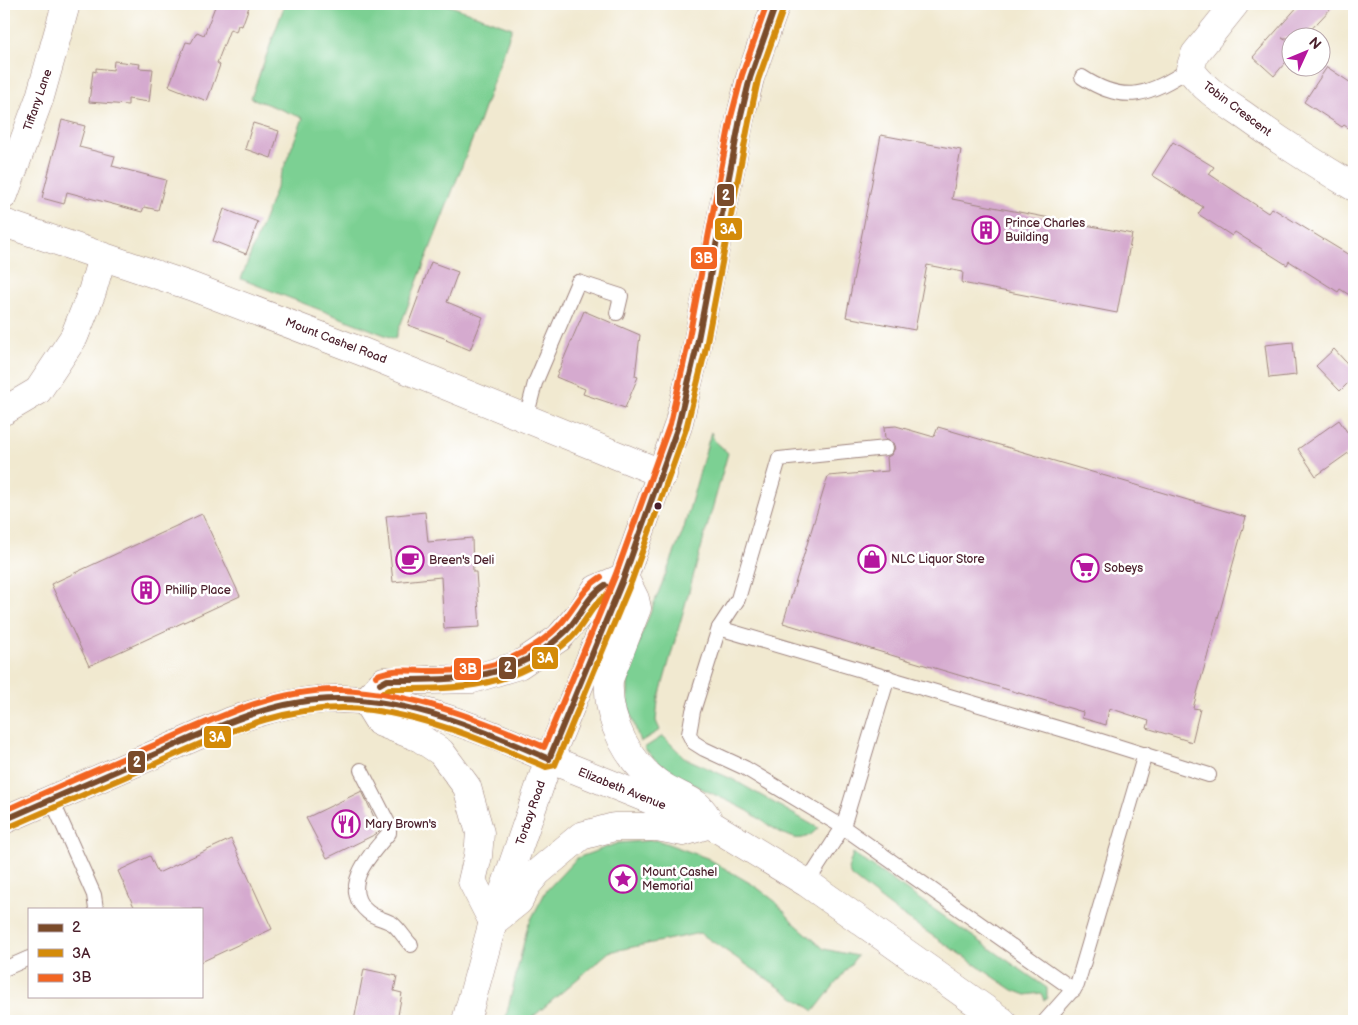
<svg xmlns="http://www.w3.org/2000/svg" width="1358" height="1025" font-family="'Balsamiq Sans',sans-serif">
  <rect width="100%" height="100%" fill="#fff"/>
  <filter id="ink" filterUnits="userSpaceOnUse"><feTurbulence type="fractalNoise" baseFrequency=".02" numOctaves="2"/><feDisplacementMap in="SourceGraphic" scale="10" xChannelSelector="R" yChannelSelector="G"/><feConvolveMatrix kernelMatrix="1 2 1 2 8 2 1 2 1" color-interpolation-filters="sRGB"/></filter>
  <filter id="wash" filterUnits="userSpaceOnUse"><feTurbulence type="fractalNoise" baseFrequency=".0096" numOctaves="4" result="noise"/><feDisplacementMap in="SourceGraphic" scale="20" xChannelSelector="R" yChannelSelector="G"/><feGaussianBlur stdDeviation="1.12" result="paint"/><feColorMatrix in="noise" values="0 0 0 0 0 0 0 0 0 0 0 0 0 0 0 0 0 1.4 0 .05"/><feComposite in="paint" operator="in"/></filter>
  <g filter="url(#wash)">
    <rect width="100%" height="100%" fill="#f1e9d0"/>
    <g fill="#7cd093" stroke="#63785f">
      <path d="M285,4H445L512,28L478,125L395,339L241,279L303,118L251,98Z"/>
      <path d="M711,432L714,440L728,453L658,701L656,721L660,730L640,742L628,705V677L641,636L683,531Z"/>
      <path d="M663,736L685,758L734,780L818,828C812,835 804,840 794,838C781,835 760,819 748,811C713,792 670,779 644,748Z"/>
      <path d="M657,840L707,858L755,886L776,902L792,921L824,949L857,956L814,1011L700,933L609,952L528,1021H505L528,925L546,891L577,858L618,843Z"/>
      <path d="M853,853L1047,988V999L1044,1000L1041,993L1026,995L1013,990L896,911L851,876L848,869Z"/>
    </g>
    <g id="blocks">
      <g fill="#d5aacf">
        <path d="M216,4H250L242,26L238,25L236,32L230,29L217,63L220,65L207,101L169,86L186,42L191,43L197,32L204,35Z"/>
        <path d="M1300,4H1335L1303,38H1282L1290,43V57L1274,76L1253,57Z"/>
        <path d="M114,61L140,64L139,68L153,69L149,102L128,99V105L89,102L93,71L96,72V68L113,70Z"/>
        <path d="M1327,67L1354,85V132L1344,125L1342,127L1304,102Z"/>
        <path d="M62,120L85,126L79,147L115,156L112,166L166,180L158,210L144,207L142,212L67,192L64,204L42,198Z"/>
        <path d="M253,123L279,131L271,158L245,149Z"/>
        <path d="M881,135L961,150L952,199L1132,234L1117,313L962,283L963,272L927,265L915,330L846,317Z"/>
        <path d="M1173,142L1214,167L1209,174L1268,213L1272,208L1354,258V298L1340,289L1338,292L1289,261L1287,265L1235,232L1232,236L1198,214L1203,207L1152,175Z"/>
        <path d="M224,209L258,222L246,254L213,241Z"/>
        <path d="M431,262L458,272L447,302L483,317L470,350L446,340L447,339L408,325Z"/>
        <path d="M584,311L640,335L635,376L638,377L625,408L583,394L585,389L556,377Z"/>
        <path d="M1293,342L1296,375L1269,378L1265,345Z"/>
        <path d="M1334,349L1354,371V377L1340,391L1316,366Z"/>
        <path d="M1339,420L1354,442V449L1316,476L1298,449Z"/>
        <path d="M896,426L934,437L938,427L1246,517L1193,708L1200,709L1192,742L1147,728L1149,721L1109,708L1106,725L1082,718L1083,712L783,623L828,476L888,471L887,457L891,455L895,448L893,443L885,439L884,427Z"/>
        <path d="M425,512L428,542L472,538L473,572H476L480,627L444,629L441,577L393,582L386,516Z"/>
        <path d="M202,514L240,596L89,666L51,584Z"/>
        <path d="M362,791L380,830L376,834L327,858L306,818Z"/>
        <path d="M231,839L272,929L201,962V909H135L118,871L150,856L158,873Z"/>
        <path d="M364,969L397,976L394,991L402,993L397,1021H354Z"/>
      </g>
    </g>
  </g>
  <g filter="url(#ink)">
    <use href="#blocks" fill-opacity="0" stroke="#9e847e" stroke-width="1"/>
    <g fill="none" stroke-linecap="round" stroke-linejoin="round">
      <g stroke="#9e847e" stroke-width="16">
        <g id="lane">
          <path d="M1082,77C1126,106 1149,94 1190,69"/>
          <path d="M526,418L535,383L578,282L621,296L617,313"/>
          <path d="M886,448L779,459L738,599L719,628L693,711L689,734L693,742L704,749L745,768L843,827L1074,990"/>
          <path d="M719,628L1088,737L1209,775"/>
          <path d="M361,770L389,825V833C371,854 338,887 368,912C375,918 385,919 393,924C400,930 405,939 411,945"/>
          <path d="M51,798L94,895L96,909"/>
          <path d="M807,883L843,827L888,677"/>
          <path d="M4,969L29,958"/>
          <path d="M1045,1021L1077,985L1145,754"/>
        </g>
      </g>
      <g stroke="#9e847e" stroke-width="29">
        <g id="street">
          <path d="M1235,4L1195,54L1190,69C1203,89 1226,103 1245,116C1281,142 1317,165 1354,187"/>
          <path d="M4,195L40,97L66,4"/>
          <path d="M4,223L190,286L363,352L663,474"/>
          <path d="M4,411L38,391L74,337L92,292L102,257"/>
          <path d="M549,759L710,824L807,883L1002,1021"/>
        </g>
      </g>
      <g stroke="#9e847e" stroke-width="29">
        <path id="secondary" d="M4,820L231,721C256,713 281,705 308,701C390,690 476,727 549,759"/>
      </g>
      <g stroke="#9e847e" stroke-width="29">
        <g id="primary">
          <path d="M498,918L519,901L527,885L538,872L581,836L614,827H657L683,832L710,824C700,799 685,800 664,787C629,765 606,721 609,679L637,608L635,599L624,577"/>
          <path d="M493,922L472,881L478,856L480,833L467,787L441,752L420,738L379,722L366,701L384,681L473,679L519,665L559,638L582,611L596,589L624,577"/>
          <path d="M466,1021L493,922L549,759L624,577L678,426L696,350L740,119L750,78L776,4"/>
        </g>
      </g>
      <use href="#lane" stroke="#fff" stroke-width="14"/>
      <use href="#street" stroke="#fff" stroke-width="28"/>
      <use href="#secondary" stroke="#fff" stroke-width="28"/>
      <use href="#primary" stroke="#fff" stroke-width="28"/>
      <g stroke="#fff" stroke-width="10">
        <g id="bus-1">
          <path d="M380,684L387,680C455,680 514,682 566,631C580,617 587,596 605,585"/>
          <path d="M549,759L624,577L678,426L696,350L740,119L750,78L776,4"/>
          <path d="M4,820C54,798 103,777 153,755C212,729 273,698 340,699C413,700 483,730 549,759"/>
        </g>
      </g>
      <g stroke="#fff" stroke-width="10">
        <g id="bus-2">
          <path d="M384,692L389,689C460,689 515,689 570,639C585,625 592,603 609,593"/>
          <path d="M7,828C55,807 102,787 150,766C220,735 292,699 371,710C433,718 489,743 546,767L555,765L632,580L686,429L705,352L749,121L758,80L784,7"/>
        </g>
      </g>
      <g stroke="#fff" stroke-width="10">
        <g id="bus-3">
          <path d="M376,676C393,667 417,672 436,671C458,671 483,669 504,661C526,652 548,639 563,621C576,606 583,588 601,577"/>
          <path d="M4,811C52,789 101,768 150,747C210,721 274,688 341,690C413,693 479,719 544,747L616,574L670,424L687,348L731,117L742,75L767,4"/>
        </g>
      </g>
      <use href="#bus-1" stroke="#7a4b2a" stroke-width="6"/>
      <use href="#bus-2" stroke="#d48b09" stroke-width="6"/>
      <use href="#bus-3" stroke="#f26522" stroke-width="6"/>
    </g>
  </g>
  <defs>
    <g id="building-ring" transform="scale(1.4375)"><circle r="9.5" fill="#fff" stroke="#b5179e" stroke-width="1.5"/><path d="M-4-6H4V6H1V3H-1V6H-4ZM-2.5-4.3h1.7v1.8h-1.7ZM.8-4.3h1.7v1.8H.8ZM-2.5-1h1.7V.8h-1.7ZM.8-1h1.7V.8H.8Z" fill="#b5179e"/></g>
    <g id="shop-ring" transform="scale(1.4375)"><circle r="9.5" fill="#fff" stroke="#b5179e" stroke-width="1.5"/><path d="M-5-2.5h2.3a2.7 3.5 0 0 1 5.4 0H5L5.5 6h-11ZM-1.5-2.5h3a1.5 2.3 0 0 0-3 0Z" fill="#b5179e"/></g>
    <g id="cafe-ring" transform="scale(1.4375)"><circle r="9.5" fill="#fff" stroke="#b5179e" stroke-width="1.5"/><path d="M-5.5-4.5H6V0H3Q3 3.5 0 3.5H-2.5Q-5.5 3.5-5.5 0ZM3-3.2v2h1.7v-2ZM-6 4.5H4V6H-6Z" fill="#b5179e"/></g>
    <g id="supermarket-ring" transform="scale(1.4375)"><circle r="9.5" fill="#fff" stroke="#b5179e" stroke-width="1.5"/><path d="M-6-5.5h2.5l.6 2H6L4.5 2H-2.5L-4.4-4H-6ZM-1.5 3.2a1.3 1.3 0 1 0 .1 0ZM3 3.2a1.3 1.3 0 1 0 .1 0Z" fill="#b5179e"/></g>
    <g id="restaurant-ring" transform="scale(1.4375)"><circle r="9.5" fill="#fff" stroke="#b5179e" stroke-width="1.5"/><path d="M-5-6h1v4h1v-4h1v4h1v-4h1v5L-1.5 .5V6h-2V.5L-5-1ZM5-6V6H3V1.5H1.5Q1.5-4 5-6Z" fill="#b5179e"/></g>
    <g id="sight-ring" transform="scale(1.4375)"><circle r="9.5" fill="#fff" stroke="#b5179e" stroke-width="1.5"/><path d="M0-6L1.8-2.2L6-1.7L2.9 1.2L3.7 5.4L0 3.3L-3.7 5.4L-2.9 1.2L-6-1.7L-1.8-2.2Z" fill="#b5179e"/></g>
  </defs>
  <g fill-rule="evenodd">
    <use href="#building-ring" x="986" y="230"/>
    <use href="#shop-ring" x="872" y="559"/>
    <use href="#cafe-ring" x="410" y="560"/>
    <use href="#supermarket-ring" x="1085" y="568"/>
    <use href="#building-ring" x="146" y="590"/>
    <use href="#restaurant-ring" x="346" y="824"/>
    <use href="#sight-ring" x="623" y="879"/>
  </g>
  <circle fill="#4a1f2b" stroke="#fff" stroke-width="2" cx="658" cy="506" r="4.5"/>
  <g text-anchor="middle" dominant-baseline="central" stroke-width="5" stroke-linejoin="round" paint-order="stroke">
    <g font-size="12" fill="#4a1f2b" stroke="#fff">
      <text transform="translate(38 100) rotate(-71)">Tiffany Lane</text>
      <text transform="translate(1237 109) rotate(37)">Tobin Crescent</text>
      <text transform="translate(336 341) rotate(21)">Mount Cashel Road</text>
      <text transform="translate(622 789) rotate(22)">Elizabeth Avenue</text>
      <text transform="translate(531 813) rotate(-71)">Torbay Road</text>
    </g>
    <g font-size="12" fill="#4a1f2b" stroke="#fff" text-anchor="start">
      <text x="1005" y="223">Prince Charles<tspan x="1005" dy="14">Building</tspan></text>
      <text x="891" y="559">NLC Liquor Store</text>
      <text x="429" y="560">Breen's Deli</text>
      <text x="1104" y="568">Sobeys</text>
      <text x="165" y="590">Phillip Place</text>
      <text x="365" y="824">Mary Brown's</text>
      <text x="642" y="872">Mount Cashel<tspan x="642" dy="14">Memorial</tspan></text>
    </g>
  </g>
  <g stroke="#fff" stroke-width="2">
    <rect x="716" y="183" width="19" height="24" rx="5" fill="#7a4b2a"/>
    <rect x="714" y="217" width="29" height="24" rx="5" fill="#d48b09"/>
    <rect x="690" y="246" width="28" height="24" rx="5" fill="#f26522"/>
    <rect x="531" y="646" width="28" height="24" rx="5" fill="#d48b09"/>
    <rect x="498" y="656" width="19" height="24" rx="5" fill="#7a4b2a"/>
    <rect x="453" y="657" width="29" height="24" rx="5" fill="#f26522"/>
    <rect x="203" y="725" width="29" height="24" rx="5" fill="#d48b09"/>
    <rect x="127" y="750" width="19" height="24" rx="5" fill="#7a4b2a"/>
  </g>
  <g font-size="14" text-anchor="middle" font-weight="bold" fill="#fff">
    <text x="726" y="200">2</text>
    <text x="728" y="234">3A</text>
    <text x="704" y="263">3B</text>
    <text x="545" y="663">3A</text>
    <text x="508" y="672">2</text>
    <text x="468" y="674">3B</text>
    <text x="217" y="742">3A</text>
    <text x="137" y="767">2</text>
  </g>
  <rect width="1358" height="1025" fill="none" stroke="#fff" stroke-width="20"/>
  <rect x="28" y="908" width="175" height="90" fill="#ffffff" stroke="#b7a5aa"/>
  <rect x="38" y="924" width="25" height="8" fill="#7a4b2a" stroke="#b7a5aa"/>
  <text x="72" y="932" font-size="15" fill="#4a1f2b">2</text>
  <rect x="38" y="949" width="25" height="8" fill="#d48b09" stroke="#b7a5aa"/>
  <text x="72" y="958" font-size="15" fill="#4a1f2b">3A</text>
  <rect x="38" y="974" width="25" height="8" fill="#f26522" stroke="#b7a5aa"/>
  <text x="72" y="982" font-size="15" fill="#4a1f2b">3B</text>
  <g transform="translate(1306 52) rotate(46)"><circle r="24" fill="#ffffff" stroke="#b7a5aa"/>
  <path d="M0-4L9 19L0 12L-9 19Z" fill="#b5179e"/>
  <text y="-8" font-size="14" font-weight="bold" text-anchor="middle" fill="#4a1f2b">N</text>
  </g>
</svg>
